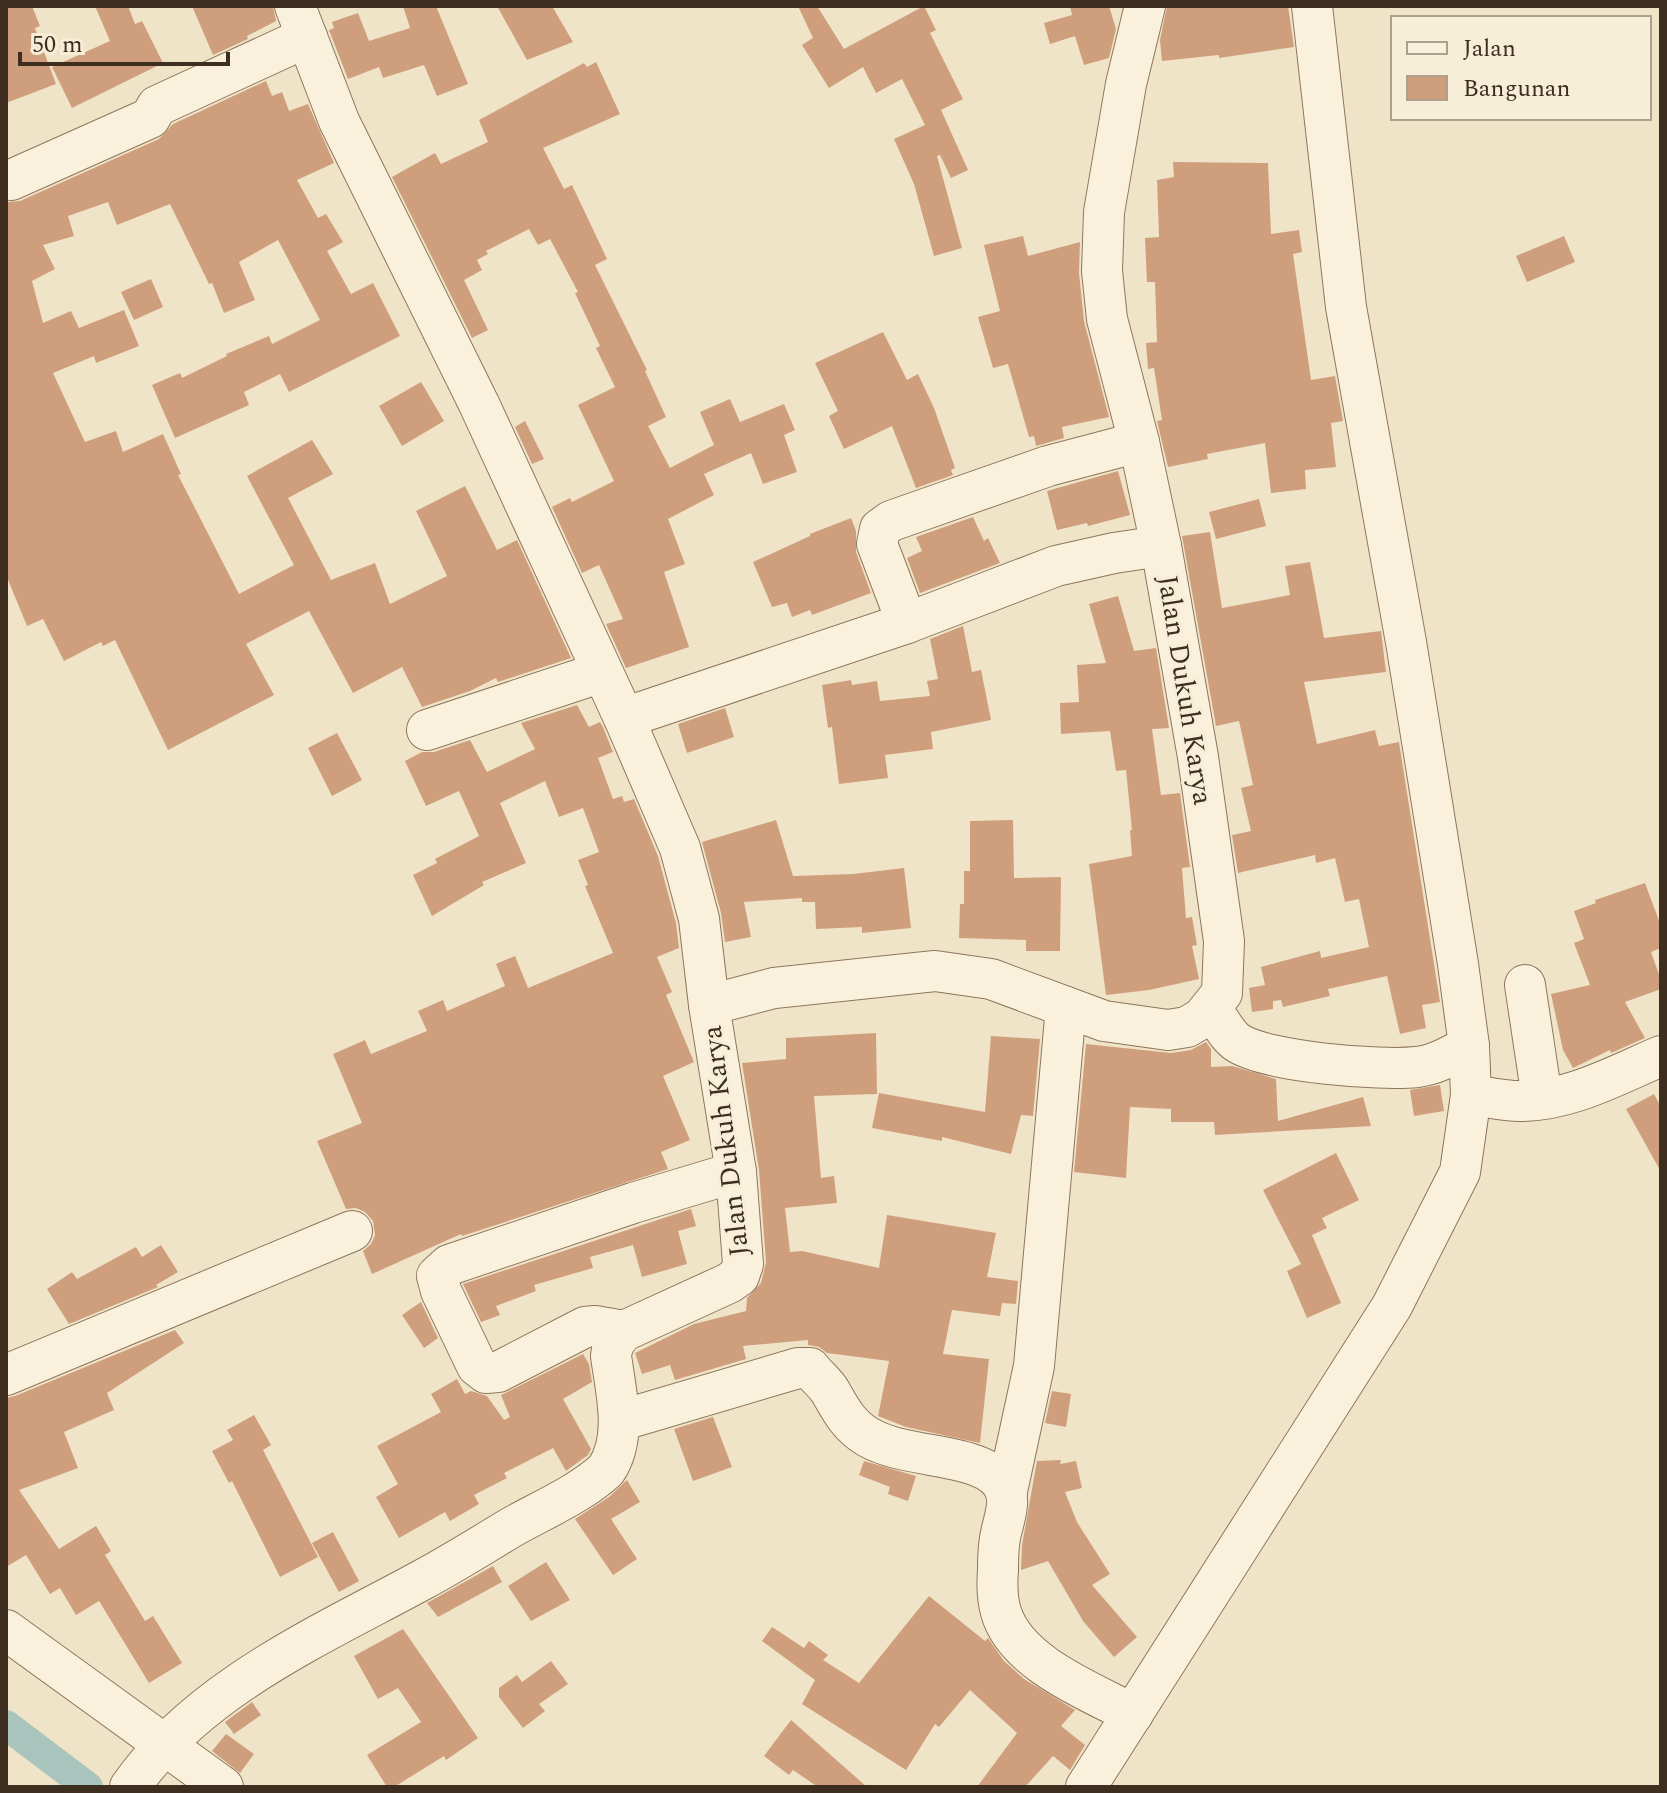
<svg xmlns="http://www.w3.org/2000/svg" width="1667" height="1793" font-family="Spectral,serif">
  <rect width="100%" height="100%" fill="#f0e4c8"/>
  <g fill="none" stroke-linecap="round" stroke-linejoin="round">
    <path stroke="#a9c4bc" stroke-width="30" d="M6,1725L88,1787"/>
  </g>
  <g fill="#cf9f7d">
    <path d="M6,6H32L40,26L35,28L56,84L6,103Z"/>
    <path d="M95,6H128L135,24L142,21L163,63L72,108L52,67L110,41Z"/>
    <path d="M192,6H273L276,21L247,36L248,39L213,55Z"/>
    <path d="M403,6H436L468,84L437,96L424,65L383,78L379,67L348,79L329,30L334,28L332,22L358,13L369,41L410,28Z"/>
    <path d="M497,6H552L573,42L527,60Z"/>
    <path d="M798,6H817L844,49L924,6L936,30L930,33L963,99L941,110L968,170L951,178L940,155L937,156L962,248L934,256L914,184L894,139L925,125L902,79L876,93L863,67L829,88L802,45L813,38Z"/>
    <path d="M1070,6H1109L1116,29L1109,58L1084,65L1075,36L1050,44L1044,23L1072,15Z"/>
    <path d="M1167,6H1288L1294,47L1219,58V55L1162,61L1160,40Z"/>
    <path d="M596,62L620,114L543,148L564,189L572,185L607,259L595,265L647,370L645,371L666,417L648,426L670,468L714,445L700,412L730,399L740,422L784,404L795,430L784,435L797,472L763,484L751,453L704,474L714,495L668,519L685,564L664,572L689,647L626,668L606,624L623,619L599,565L582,573L552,507L570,498L572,502L614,481L578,405L615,387L596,348L600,346L575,293L578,292L550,239L538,245L529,229L486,251L488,254L477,260L482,270L464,280L488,330L472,338L392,177L435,153L441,164L488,142L479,120L584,63L587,67Z"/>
    <path d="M266,81L272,96L282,92L289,111L308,104L334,163L297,180L318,218L326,214L343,242L327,251L351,294L373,283L400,336L289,392L280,374L244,392L249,405L175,438L152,385L180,373L182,378L227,356L226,354L269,336L272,344L320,320L278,240L239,262L255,300L224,313L212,283L209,284L170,204L117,225L108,202L68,216L74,236L43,245L55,269L32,281L43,323L71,311L79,328L124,310L139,346L96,363L94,356L53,373L85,442L116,431L123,452L163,434L181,474L178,475L239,594L294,565L247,476L312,440L333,474L288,498L331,580L375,563L390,604L447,576L416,511L465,486L497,550L517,540L571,658L498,682L496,678L470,691L422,707L402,667L353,693L309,611L246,644L274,695L168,750L115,640L103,646L101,642L64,661L43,619L27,626L6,575V202L20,201L159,139L173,124Z"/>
    <path d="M1173,162L1268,163L1271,234L1299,230L1302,252L1293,254L1311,380L1335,376L1343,421L1331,423L1336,467L1305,470L1306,489L1271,493L1265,443L1207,454L1208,459L1168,467L1157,421L1162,420L1154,368L1148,369L1146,343L1157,342L1155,282H1147L1145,238L1159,237L1157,180L1174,177Z"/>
    <path d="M1023,236L1028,256L1080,242L1079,273L1084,321L1109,417L1062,427L1064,438L1036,446L1034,436L1029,437L1008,364L993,368L978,317L1000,311L984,245Z"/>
    <path d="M1564,236L1575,262L1527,282L1516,256Z"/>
    <path d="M151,279L163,307L134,320L121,292Z"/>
    <path d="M883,332L907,380L918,374L934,408L955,468L951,470L953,475L916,488L892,426L844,449L829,416L838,411L815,363Z"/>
    <path d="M421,382L444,421L402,446L379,406Z"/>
    <path d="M525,421L544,459L532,464L515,427Z"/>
    <path d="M1118,471L1130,515L1088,526L1087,523L1057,530L1047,491Z"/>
    <path d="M1259,499L1266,526L1216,539L1209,512Z"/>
    <path d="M973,517L984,541L988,538L1000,563L920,593L907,558L922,551L916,537Z"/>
    <path d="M851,518L856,531V552L871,593L812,615L810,610L792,617L787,603L772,607L753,562L810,536V534Z"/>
    <path d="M1210,532L1222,608L1290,595L1285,566L1310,562L1324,638L1381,631L1386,672L1304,682L1317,744L1375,730L1379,746L1399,742L1440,1002L1422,1005L1426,1028L1400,1034L1387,976L1328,989L1330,996L1283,1007L1281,1000L1273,1001V1009L1252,1012L1249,988L1265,985L1261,967L1320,951L1321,958L1369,947L1359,899L1345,902L1335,858L1316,863L1315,855L1238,873L1232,835L1251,831L1241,788L1253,785L1239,721L1216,726L1182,536Z"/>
    <path d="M1118,596L1134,651L1156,648L1169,728L1152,729L1161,795L1180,793L1190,867L1182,868L1186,918L1192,917L1197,945L1192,946L1199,979L1149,990L1106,995L1089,864L1132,856L1130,830H1132L1126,770L1116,771L1110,731L1061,734L1060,703L1079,702L1077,665L1106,663L1089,604Z"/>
    <path d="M963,626L972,672L981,670L991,720L931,732L933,749L885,755L888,778L839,784L832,727L828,728L822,685L851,680L852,685L877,681L880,701L930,696L927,681L938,679L930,639Z"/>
    <path d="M577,705L589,727L600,722L603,727L613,752L598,758L613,799L622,796L624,802L634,799L658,856L676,923L679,948L657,957L672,992L666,995L694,1062L663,1076L690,1140L661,1152L668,1169L462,1236L461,1234L372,1274L363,1251L371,1244L375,1235L373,1221L365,1212L356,1208L346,1209L317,1141L362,1123L333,1054L365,1040L371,1054L427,1031L418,1011L443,1000L447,1011L505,986L496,964L515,956L528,988L613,953L585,886L588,885L578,860L599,852L583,808L559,817L545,781L500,803L526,863L482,882L484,885L432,916L413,875L437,863L435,859L479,836L459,791L426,806L405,761L422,752H434L470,740L487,772L535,749L521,723Z"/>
    <path d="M725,708L734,737L687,753L678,724Z"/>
    <path d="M337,733L362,780L332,796L308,748Z"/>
    <path d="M776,820L793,876L853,874L904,868L911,928L862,933V927L816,929L815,902H802V898L744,902L751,937L725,942L721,913L702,842Z"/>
    <path d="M1013,820L1014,878L1061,877L1060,951H1026V940L959,938L960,904H964V871H970V821Z"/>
    <path d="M1645,883L1661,926V948L1651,952L1661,980V989L1625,1002L1645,1038L1611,1053L1610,1050L1573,1068L1563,1050L1551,994L1590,985L1574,943L1584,939L1574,911L1596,903L1595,900Z"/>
    <path d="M876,1033L877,1094L814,1096L821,1178L834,1176L837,1203L785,1208L790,1252L802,1251L879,1268L887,1215L996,1233L987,1277L1018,1281L1016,1304L1002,1303L1000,1316L952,1310L943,1354L989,1359L980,1443L906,1427L878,1416L889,1361L827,1353L819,1347L808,1345V1340L743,1346L746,1359L675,1380L670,1365L642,1374L635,1353L694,1324L746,1311L747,1298L761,1283L766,1262L759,1170L742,1063L786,1059V1038Z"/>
    <path d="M991,1036L1040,1039L1033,1116L1021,1115L1011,1154L942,1137V1141L872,1128L879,1093L985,1112Z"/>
    <path d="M1206,1042L1211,1049V1067L1232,1066L1276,1079L1278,1121L1363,1097L1371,1126L1215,1135L1214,1122H1171V1109L1130,1107L1126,1178L1074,1172L1086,1044L1171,1053L1191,1050Z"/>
    <path d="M1440,1085L1444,1111L1414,1116L1410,1090Z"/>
    <path d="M1654,1094L1661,1107V1172L1626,1109Z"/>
    <path d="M1336,1153L1359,1200L1322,1218L1327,1228L1312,1235L1341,1303L1307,1318L1287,1271L1301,1264L1263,1190Z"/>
    <path d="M691,1209L696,1226L678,1231L687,1264L642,1277L633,1245L590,1257L593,1268L534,1285L536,1291L496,1306L500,1315L481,1322L463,1284Z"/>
    <path d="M161,1245L178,1272L156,1285L158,1287L69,1324L47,1289L72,1272L77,1279L136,1247L142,1257Z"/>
    <path d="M421,1302L438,1338L424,1348L402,1315Z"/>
    <path d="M175,1330L184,1343L107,1393L114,1410L64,1432L78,1468L19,1490L59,1549L96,1526L111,1551L105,1555L145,1621L153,1616L182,1663L149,1683L99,1601L76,1615L60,1588L50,1594L26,1555L6,1567V1398L15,1396Z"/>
    <path d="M583,1354L589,1364L592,1382L563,1399L591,1449L588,1455L566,1471L553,1448L504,1473L507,1478L474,1495L479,1504L450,1521L445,1512L399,1538L376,1497L398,1484L377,1446L441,1412L431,1394L457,1379L465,1394L471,1391L487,1396L504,1420L510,1417L501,1395Z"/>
    <path d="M1052,1391L1071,1394L1066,1427L1045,1423Z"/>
    <path d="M254,1415L271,1445L263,1450L318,1557L280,1577L232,1481L229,1483L212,1451L233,1440L227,1430Z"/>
    <path d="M713,1417L732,1467L693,1481L674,1429Z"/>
    <path d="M1061,1460L1060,1464L1076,1461L1082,1488L1065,1492L1077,1522L1110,1574L1092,1585L1137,1637L1114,1657L1083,1621L1048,1561L1021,1570L1022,1545L1037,1461Z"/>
    <path d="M864,1461L916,1476L908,1501L888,1494L890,1487L859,1475Z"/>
    <path d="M627,1480L640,1502L611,1519L637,1559L613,1575L575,1519L609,1497Z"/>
    <path d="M333,1532L359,1581L339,1592L312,1543Z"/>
    <path d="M546,1562L570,1600L531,1621L508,1586Z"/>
    <path d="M493,1566L502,1582L438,1617L427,1603Z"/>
    <path d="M929,1596L985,1641L988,1638L1004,1661L1024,1679L1075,1710L1061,1726L1085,1745L1070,1770L1053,1756L1025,1787H977L1017,1733L970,1690L939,1727L935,1724L906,1770L802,1704L815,1680L762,1641L772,1627L804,1648L809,1641L828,1655L823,1660L859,1683Z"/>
    <path d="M403,1629L478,1738L446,1760L444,1756L394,1787H387L367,1755L421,1722L398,1688L378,1699L354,1656Z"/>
    <path d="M551,1661L568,1684L539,1704L545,1711L523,1728L499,1697V1688L517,1675L522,1682Z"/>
    <path d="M252,1702L261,1715L234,1734L225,1722Z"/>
    <path d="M791,1720L867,1787H818L793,1770L789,1775L764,1756Z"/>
    <path d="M226,1734L254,1754L240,1773L212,1751Z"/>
  </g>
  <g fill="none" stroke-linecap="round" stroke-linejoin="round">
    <g stroke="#8d765c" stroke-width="42">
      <g id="minor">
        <path d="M295,6L339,121L479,404L624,718L680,848L699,919L709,1005"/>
        <path d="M11,180L150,118L157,106L307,37"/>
        <path d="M907,623L877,544L880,529L891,521L1048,466L1139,442"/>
        <path d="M624,718L907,623L1056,566L1114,553L1161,546"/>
        <path d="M427,730L602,672"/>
        <path d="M1525,985L1542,1098"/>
        <path d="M1212,1009C1219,1019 1227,1036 1238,1043C1268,1062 1380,1071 1417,1067C1436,1065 1452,1055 1469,1046"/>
        <path d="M1471,1095C1487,1097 1504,1101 1520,1101C1570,1101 1616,1075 1661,1056"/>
        <path d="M624,1331L595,1326L585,1327L498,1372L486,1373L477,1366L441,1291L437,1276L449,1265L633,1203L736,1172"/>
        <path d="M6,1375L352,1231"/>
        <path d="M619,1421L798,1368H810C816,1376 825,1383 830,1391C841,1410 848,1425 868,1437C905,1459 976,1452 1000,1481C1013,1497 1005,1515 1001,1533C998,1545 998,1557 998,1570C997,1583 997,1599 1001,1612C1016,1663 1089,1691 1133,1714"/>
        <path d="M1007,1491L1034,1366L1066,1007"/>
        <path d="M6,1630L223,1787"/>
        <path d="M130,1787C199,1688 319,1636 422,1580C452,1564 482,1545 512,1527C542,1510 580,1494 606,1470C628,1437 616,1393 611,1356C612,1345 616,1339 624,1331L729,1283L739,1276L743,1264L736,1172L709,1005L774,988L935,971L991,979L1104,1021L1168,1030L1187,1027L1202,1018L1222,993L1224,941L1198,757L1161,546L1139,442L1107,319L1102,271L1104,212L1126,84L1145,6"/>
        <path d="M1086,1787L1392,1306L1460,1172L1471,1095L1469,1046L1458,964L1406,642L1346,307L1312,6"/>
      </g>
    </g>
    <use href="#minor" stroke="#faf1dc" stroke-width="40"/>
  </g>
  <g text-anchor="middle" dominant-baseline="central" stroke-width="6" stroke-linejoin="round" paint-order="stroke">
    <g font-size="28" fill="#3d2e20" stroke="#f7eed8">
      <text transform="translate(1185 690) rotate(81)">Jalan Dukuh Karya</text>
      <text transform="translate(726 1141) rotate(-97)">Jalan Dukuh Karya</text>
    </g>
  </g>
  <rect width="1667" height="1793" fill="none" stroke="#3d2e20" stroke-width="16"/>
  <rect x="1391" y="16" width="260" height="104" fill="#f7eed8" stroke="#ada18e" stroke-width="2"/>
  <rect x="1407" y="42" width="40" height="12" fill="#faf1dc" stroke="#ada18e" stroke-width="2"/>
  <text x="1463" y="56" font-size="24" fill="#3d2e20">Jalan</text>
  <rect x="1407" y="76" width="40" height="24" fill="#cf9f7d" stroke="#ada18e" stroke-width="2"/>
  <text x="1463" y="96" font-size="24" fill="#3d2e20">Bangunan</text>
  <path d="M20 52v12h208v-12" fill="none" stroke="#3d2e20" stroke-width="4"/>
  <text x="32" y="52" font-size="24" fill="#3d2e20" stroke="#f7eed8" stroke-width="6" paint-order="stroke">50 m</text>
</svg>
